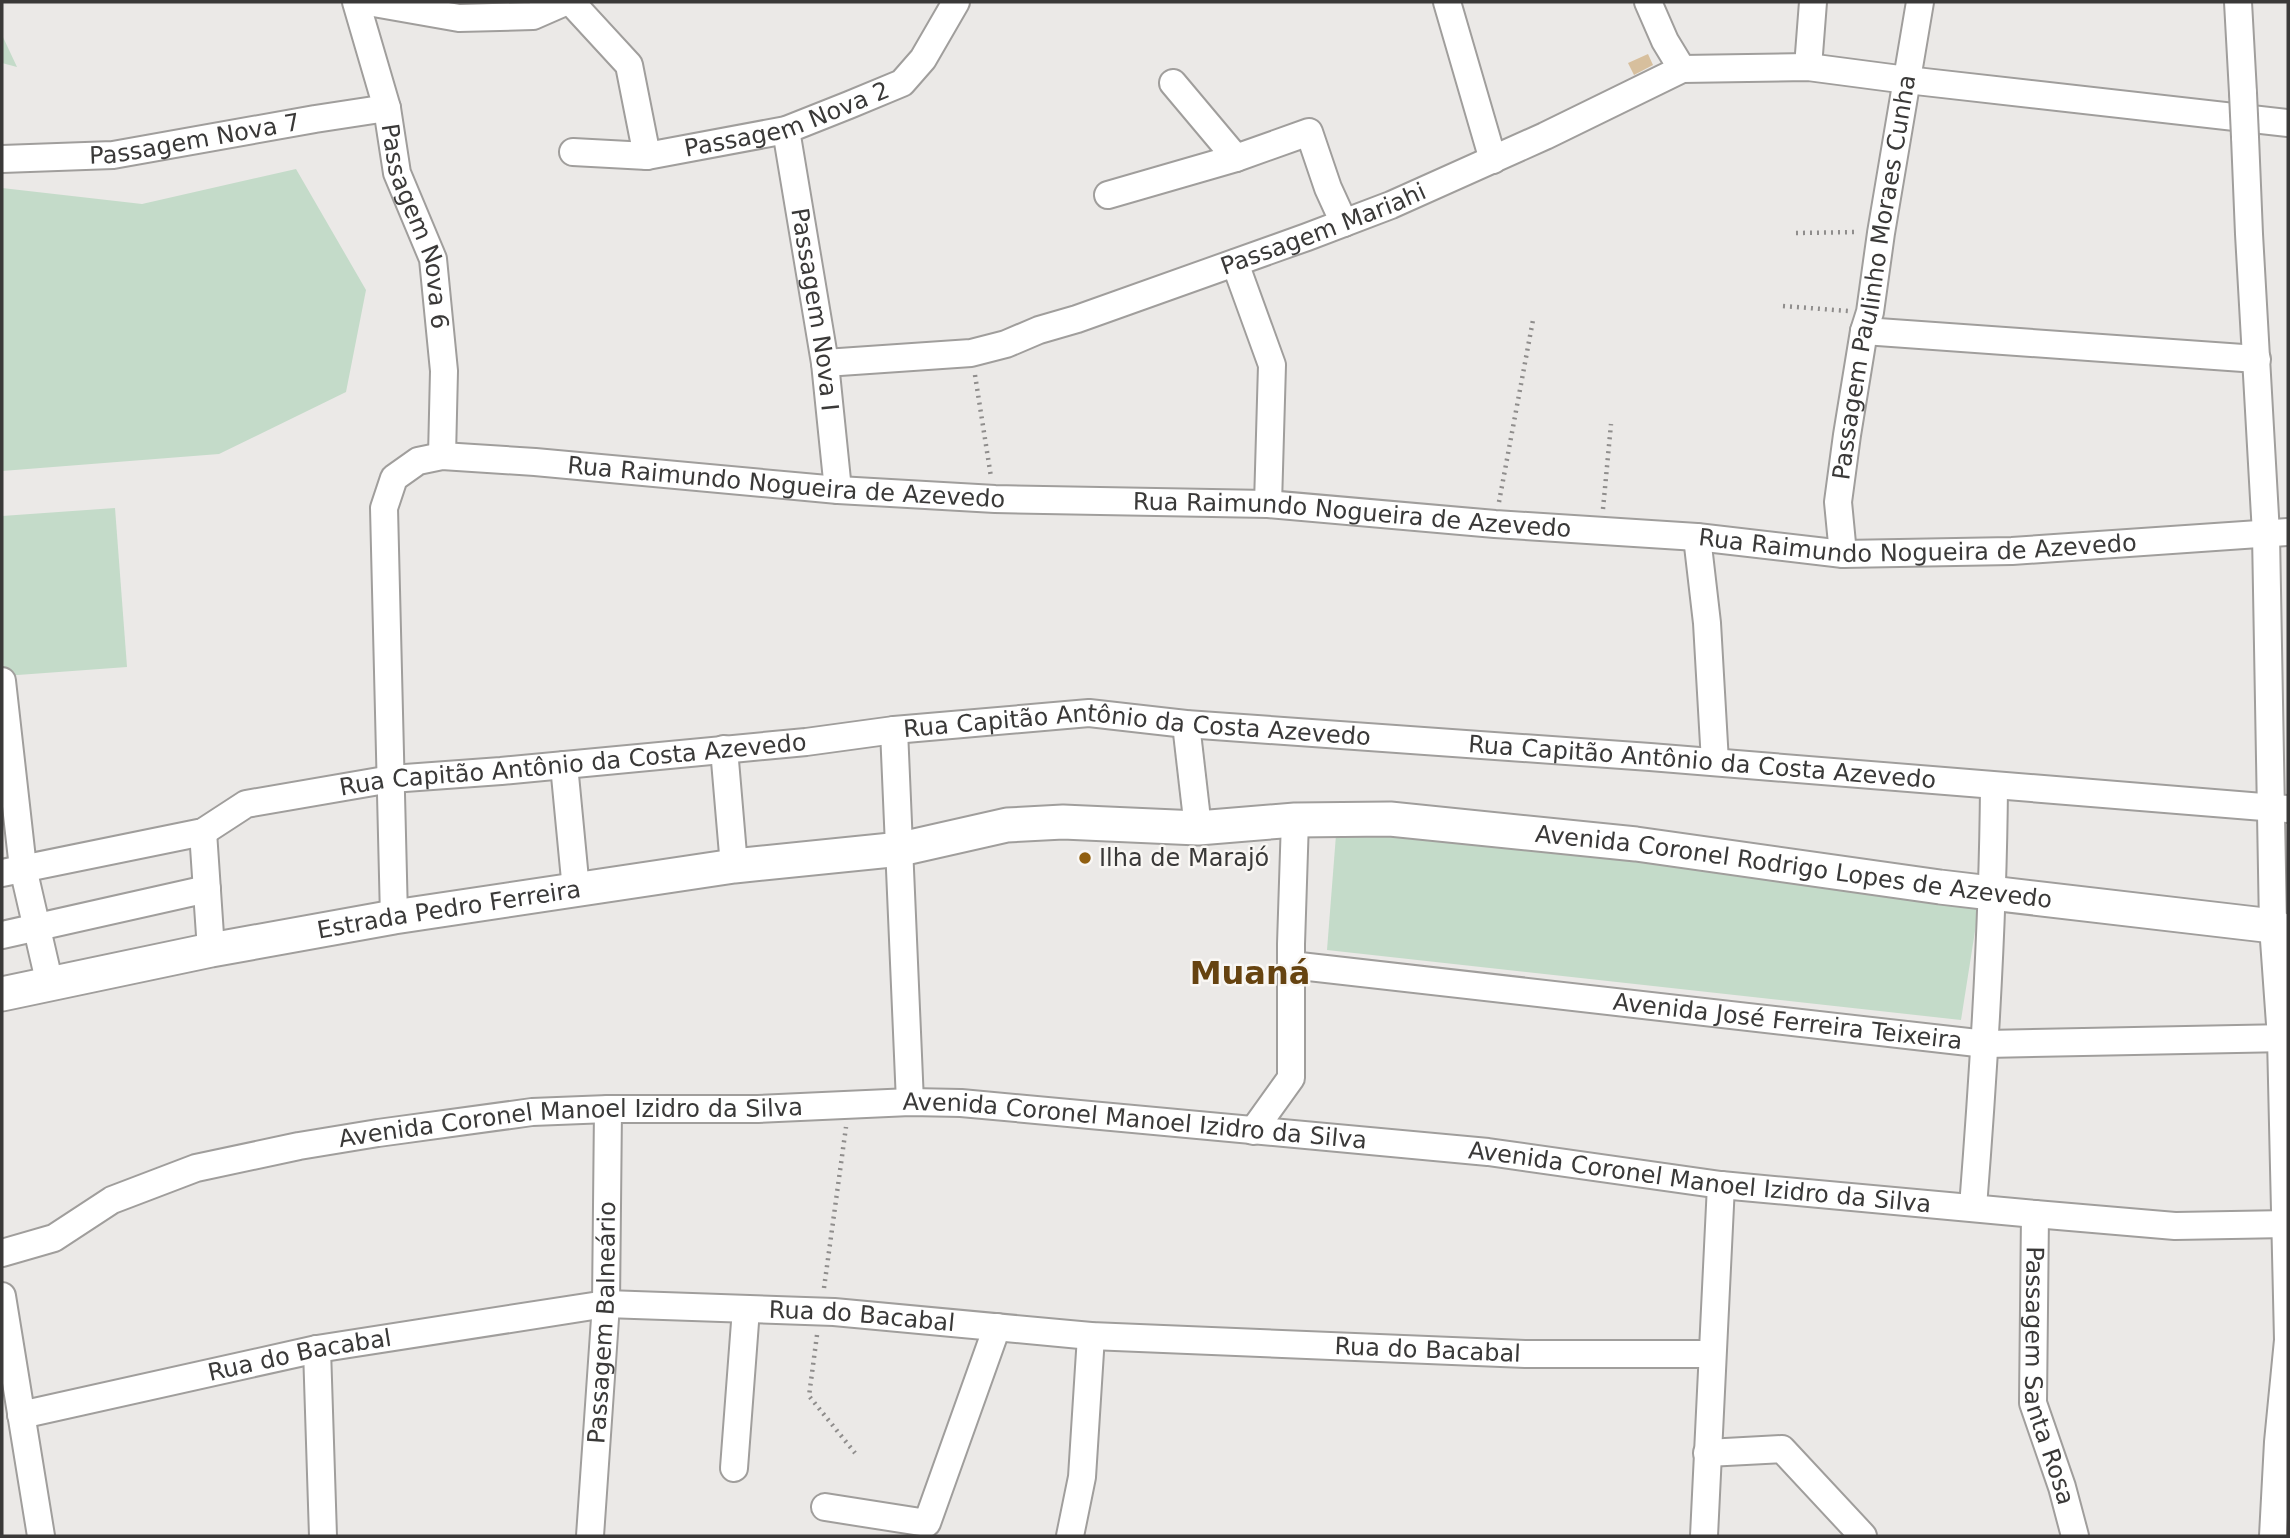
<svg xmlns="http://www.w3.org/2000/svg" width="2290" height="1538" font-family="'DejaVu Sans',sans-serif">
  <rect width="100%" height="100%" fill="#ebe9e7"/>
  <g fill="#c4dbc9">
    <path d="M2,35L17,67L2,63Z"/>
    <path d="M296,169L366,290L346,392L219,454L2,471V188L142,204Z"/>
    <path d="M115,508L127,667L4,676L2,642V516Z"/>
    <path d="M1337,822L1981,893L1961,1020L1327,950Z"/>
  </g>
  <path fill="#d7bf9d" d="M1648,54L1653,65L1634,75L1628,63Z"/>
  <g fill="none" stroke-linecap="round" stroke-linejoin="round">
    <g stroke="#a09e9c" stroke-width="30">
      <g id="minor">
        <path id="s1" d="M356,2L387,108L397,173L433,259L444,371L442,456"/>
        <path d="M368,2L459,18L533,16L565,2"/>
        <path d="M571,2L629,65L647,156"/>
        <path d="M1447,2L1493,160"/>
        <path d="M1648,2L1665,41L1682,69"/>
        <path d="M2238,2L2243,93"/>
        <path d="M1808,67L1813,2"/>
        <path d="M1173,83L1236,158L1309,132L1328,188L1344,223"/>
        <path id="s2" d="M786,130L825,363L838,490"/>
        <path d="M2245,137L2249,234L2266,534L2273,926L2281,1038L2288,1340L2278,1442L2273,1536"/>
        <path id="s3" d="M573,152L647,156L786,130L849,105L902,83L923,59L956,2"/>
        <path id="s4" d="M2,159L113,155L315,119L387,108"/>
        <path d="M1108,195L1236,158"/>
        <path d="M1235,263L1272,365L1268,504"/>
        <path d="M1864,331L2257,359"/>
        <path id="s5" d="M825,363L971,353L1006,344L1039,330L1077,319L1307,237L1391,205L1545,136L1682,69L1808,67L1907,80L2288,123"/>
        <path d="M1697,537L1707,623L1715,762"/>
        <path id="s6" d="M1843,554L1838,502L1847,435L1864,331L1870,312L1881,233L1920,2"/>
        <path d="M2,681L23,868L50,985"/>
        <path d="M1186,724L1198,828"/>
        <path d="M894,730L910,1102"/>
        <path d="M724,749L734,866"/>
        <path d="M564,765L576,890"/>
        <path d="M203,832L211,950"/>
        <path id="s7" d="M2,873L203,832L246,804L391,779L501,771L806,742L894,730L1089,713L1186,724L1650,757L2288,809"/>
        <path id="s8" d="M394,917L384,508L394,478L418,461L442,456L535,462L838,490L995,499L1268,504L1495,524L1697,537L1843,554L2012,551L2288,532"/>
        <path d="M2,935L207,889"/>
        <path id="s9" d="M1291,965L1986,1044L2288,1038"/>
        <path d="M1253,1131L1291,1078V944L1295,820"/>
        <path d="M1973,1207C1984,1067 1993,927 1994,786"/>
        <path id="s10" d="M2035,1214L2033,1403L2062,1487L2075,1536"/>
        <path id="s11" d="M2,1253L54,1238L112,1200L196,1168L299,1146L378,1133L532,1112L608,1109H758L910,1102L961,1103L1488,1152L1721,1185L2035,1214L2175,1226L2288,1224"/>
        <path d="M2,1296L41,1536"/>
        <path d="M317,1349L323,1536"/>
        <path id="s12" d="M21,1415L317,1349L606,1304L834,1312L1091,1336L1525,1354H1711"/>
        <path d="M1707,1453L1782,1449L1863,1536"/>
        <path d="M734,1468L746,1309"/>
        <path d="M825,1507L927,1523L997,1327"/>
        <path id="s13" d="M590,1536L606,1304L608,1109"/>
        <path d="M1070,1536L1082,1477L1091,1336"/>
        <path d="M1704,1536L1721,1185"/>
      </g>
    </g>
    <g stroke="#a09e9c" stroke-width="37">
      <g id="major">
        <path id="s14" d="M2,994L211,950L394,917L734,866L901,849L1007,825L1063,822L1198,828L1295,820L1390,819L1636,844L1940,887L2273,926L2288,933"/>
      </g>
    </g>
    <g stroke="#8f8d8c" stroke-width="4.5" stroke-dasharray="2 5" stroke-linecap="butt">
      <path d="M1796,233L1859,232"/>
      <path d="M1783,306L1848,311"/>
      <path d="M975,375L991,477"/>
      <path d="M1499,502L1533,320"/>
      <path d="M1603,509L1611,424"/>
      <path d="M824,1288L846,1127"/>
      <path d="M817,1335L809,1396L855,1453"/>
    </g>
    <use href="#minor" stroke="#fff" stroke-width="26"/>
    <use href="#major" stroke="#fff" stroke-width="33"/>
    <g stroke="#a09e9c" stroke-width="30" stroke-linecap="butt">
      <path id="minor-bridge" d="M2243,93L2245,137"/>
    </g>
    <use href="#minor-bridge" stroke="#fff" stroke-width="26"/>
  </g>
  <circle fill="#915f10" stroke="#f9f7f4" stroke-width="2.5" cx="1085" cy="858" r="7"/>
  <g text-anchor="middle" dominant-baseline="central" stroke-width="5" stroke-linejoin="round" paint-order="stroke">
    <g font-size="24" fill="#3a3938" stroke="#f9f7f4">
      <text stroke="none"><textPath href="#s3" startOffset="219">Passagem Nova 2</textPath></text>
      <text stroke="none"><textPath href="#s4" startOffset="194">Passagem Nova 7</textPath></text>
      <text stroke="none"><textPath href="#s1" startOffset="233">Passagem Nova 6</textPath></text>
      <text stroke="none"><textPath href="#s5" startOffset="520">Passagem Mariahi</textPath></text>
      <text stroke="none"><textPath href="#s6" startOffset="280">Passagem Paulinho Moraes Cunha</textPath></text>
      <text stroke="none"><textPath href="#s2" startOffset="182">Passagem Nova I</textPath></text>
      <text stroke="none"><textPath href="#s8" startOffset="840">Rua Raimundo Nogueira de Azevedo</textPath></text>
      <text stroke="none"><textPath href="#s8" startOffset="1407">Rua Raimundo Nogueira de Azevedo</textPath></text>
      <text stroke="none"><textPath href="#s8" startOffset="1974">Rua Raimundo Nogueira de Azevedo</textPath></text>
      <text stroke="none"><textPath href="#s7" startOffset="1153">Rua Capitão Antônio da Costa Azevedo</textPath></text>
      <text stroke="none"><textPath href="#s7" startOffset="1720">Rua Capitão Antônio da Costa Azevedo</textPath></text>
      <text stroke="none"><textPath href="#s7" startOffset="586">Rua Capitão Antônio da Costa Azevedo</textPath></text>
      <text stroke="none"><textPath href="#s14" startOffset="1810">Avenida Coronel Rodrigo Lopes de Azevedo</textPath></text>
      <text stroke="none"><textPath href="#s14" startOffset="455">Estrada Pedro Ferreira</textPath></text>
      <text stroke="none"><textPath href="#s9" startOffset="500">Avenida José Ferreira Teixeira</textPath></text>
      <text stroke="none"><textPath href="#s11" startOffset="1158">Avenida Coronel Manoel Izidro da Silva</textPath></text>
      <text stroke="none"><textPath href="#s11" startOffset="592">Avenida Coronel Manoel Izidro da Silva</textPath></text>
      <text stroke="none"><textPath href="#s11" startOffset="1726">Avenida Coronel Manoel Izidro da Silva</textPath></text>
      <text stroke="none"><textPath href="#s12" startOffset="852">Rua do Bacabal</textPath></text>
      <text stroke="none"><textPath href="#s13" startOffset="214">Passagem Balneário</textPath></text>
      <text stroke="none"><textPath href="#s12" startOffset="1419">Rua do Bacabal</textPath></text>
      <text stroke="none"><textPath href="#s12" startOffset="285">Rua do Bacabal</textPath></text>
      <text stroke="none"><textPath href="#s10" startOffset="164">Passagem Santa Rosa</textPath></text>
    </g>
    <g font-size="24" fill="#3a3938" stroke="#f9f7f4" text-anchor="start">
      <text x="1099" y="858">Ilha de Marajó</text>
    </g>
    <g font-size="32" font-weight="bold" fill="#664310" stroke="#f9f7f4">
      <text x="1250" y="973">Muaná</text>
    </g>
  </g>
  <rect width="2290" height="1538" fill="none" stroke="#3a3938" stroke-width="7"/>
</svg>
